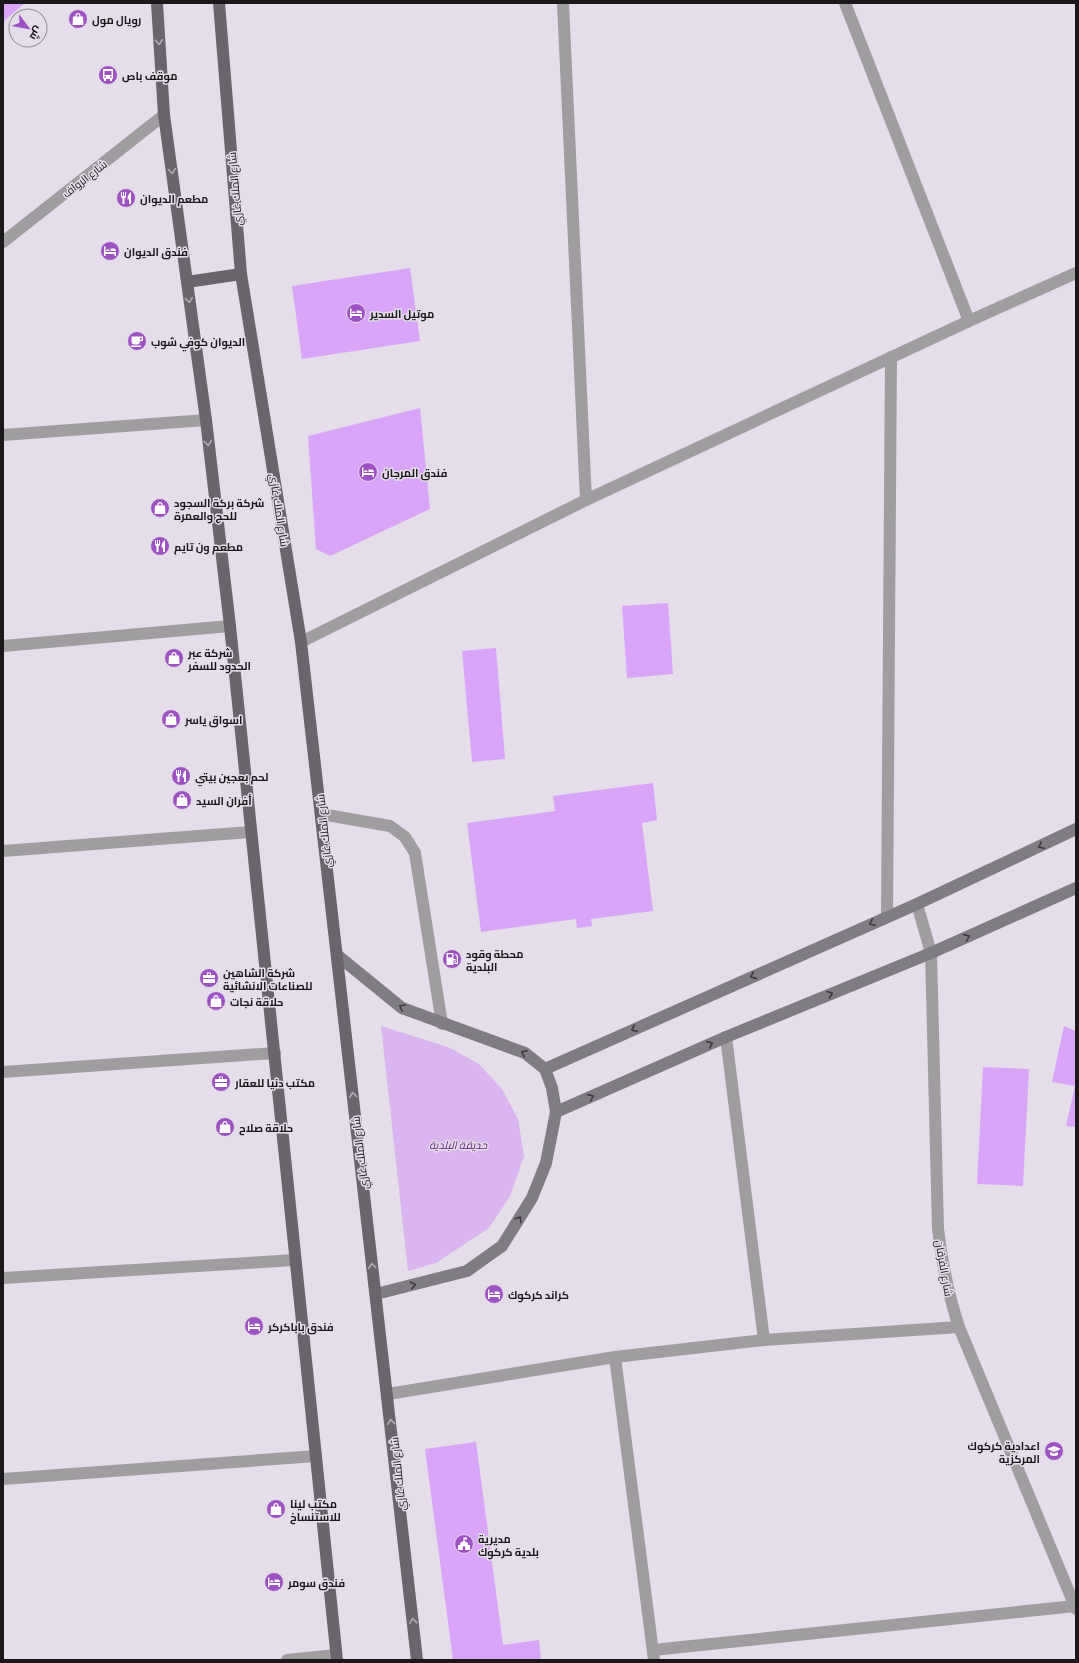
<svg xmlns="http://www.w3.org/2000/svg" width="1079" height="1663" font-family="Literata,Cairo,serif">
  <rect width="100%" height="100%" fill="#e5dde9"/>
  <path fill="#dab5ef" d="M381,1026L448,1047L479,1064L502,1089L518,1119L524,1156L510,1196L489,1228L436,1263L408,1271Z"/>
  <g fill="#daa5f8">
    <path d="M3,3H25L3,22Z"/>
    <path d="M410,268L420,341L302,359L292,286Z"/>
    <path d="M420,408L430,509L330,556L316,549L308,436Z"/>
    <path d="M668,603L673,674L627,678L622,606Z"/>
    <path d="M496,648L505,759L472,762L462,651Z"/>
    <path d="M653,783L657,820L642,823L653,911L591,919L592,926L577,928L576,919L481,932L467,823L555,811L553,796Z"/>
    <path d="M1064,1026L1076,1031V1127L1066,1126L1075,1086L1052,1082Z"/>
    <path d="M983,1067L1029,1069L1023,1186L977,1184Z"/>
    <path d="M476,1442L503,1645L539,1640L541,1660H453L425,1449Z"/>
  </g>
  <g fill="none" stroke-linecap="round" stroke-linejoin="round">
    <path stroke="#a09da1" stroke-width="12" d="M321,814L390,826L405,837L415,853L442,1024"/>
    <g stroke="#a09da1" stroke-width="12">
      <path d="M563,3L586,500"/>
      <path d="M845,3L969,321"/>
      <path d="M3,242L164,115"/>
      <path d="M3,435L206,420"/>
      <path d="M301,642L586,500L969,321L1076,273"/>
      <path d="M3,646L230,626"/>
      <path d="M3,851L250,832"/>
      <path d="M917,904L931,953L938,1229C942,1263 948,1294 959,1327L1076,1609"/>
      <path d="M887,916L891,357"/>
      <path d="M726,1037L764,1340L959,1327"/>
      <path d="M3,1072L275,1053"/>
      <path d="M3,1278L295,1260"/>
      <path d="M615,1357L654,1660"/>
      <path d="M388,1394L615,1357L764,1340"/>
      <path d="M3,1479L316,1456"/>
      <path d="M653,1650L1075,1606"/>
      <path d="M287,1660L336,1655"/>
    </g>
    <g stroke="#807c83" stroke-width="12">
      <path d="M337,955L402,1008L525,1053L545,1069L552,1088L556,1112L546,1163L532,1198L502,1246L467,1271L376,1294"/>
      <path d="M545,1069L917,904L1076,829"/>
      <path d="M556,1112L726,1037L931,953L1076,888"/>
    </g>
    <g stroke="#6a646d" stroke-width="12">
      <path d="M157,3L164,115L206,420L230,626L337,1660"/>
      <path d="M219,3L241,274L301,642L417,1660"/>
      <path d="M187,282L241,274"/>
    </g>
  </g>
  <defs><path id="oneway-chevron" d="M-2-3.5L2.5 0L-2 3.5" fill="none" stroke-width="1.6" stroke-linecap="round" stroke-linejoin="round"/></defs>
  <g stroke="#b4adb7">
    <use href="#oneway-chevron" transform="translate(159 42) rotate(86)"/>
    <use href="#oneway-chevron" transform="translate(172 171) rotate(82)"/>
    <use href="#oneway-chevron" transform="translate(189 300) rotate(82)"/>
    <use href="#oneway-chevron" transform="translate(208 443) rotate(83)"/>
    <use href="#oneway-chevron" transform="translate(353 1095) rotate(-97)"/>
    <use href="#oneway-chevron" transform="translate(372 1266) rotate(-97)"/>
    <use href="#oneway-chevron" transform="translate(391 1422) rotate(-96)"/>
    <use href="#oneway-chevron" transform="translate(413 1621) rotate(-96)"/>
  </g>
  <g stroke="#3e3b40">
    <use href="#oneway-chevron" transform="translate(1041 846) rotate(155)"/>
    <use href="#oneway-chevron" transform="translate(872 923) rotate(156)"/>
    <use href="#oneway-chevron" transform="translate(967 937) rotate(-24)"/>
    <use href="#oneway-chevron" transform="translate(753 976) rotate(156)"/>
    <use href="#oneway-chevron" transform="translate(830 994) rotate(-22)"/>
    <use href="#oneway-chevron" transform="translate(402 1007) rotate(-150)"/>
    <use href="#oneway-chevron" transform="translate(634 1029) rotate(156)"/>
    <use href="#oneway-chevron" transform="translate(710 1044) rotate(-24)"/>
    <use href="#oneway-chevron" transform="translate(524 1053) rotate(-153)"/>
    <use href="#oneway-chevron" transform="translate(591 1097) rotate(-24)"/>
    <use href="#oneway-chevron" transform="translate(519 1219) rotate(-58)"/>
    <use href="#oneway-chevron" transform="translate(413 1285) rotate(-13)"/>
  </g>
  <defs>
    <g id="shop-disc" transform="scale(1)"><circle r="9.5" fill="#9d51c3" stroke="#e5dde9"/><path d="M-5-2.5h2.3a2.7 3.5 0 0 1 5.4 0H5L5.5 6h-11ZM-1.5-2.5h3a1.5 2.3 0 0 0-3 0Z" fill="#fff"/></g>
    <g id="bus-disc" transform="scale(1)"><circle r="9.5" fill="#9d51c3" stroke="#e5dde9"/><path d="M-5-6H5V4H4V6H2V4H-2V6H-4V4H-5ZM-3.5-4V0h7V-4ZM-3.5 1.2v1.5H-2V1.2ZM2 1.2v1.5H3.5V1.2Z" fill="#fff"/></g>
    <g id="restaurant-disc" transform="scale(1)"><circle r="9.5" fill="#9d51c3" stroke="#e5dde9"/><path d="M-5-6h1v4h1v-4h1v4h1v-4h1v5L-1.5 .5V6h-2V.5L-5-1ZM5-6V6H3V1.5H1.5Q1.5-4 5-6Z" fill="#fff"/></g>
    <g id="hotel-disc" transform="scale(1)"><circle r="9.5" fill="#9d51c3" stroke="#e5dde9"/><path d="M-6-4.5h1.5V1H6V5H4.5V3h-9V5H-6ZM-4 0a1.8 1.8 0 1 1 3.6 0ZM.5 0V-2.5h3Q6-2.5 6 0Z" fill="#fff"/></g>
    <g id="cafe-disc" transform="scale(1)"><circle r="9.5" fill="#9d51c3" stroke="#e5dde9"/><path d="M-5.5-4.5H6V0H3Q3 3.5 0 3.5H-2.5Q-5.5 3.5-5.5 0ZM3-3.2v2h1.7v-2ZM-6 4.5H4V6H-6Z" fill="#fff"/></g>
    <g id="fuel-disc" transform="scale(1)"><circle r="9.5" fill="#9d51c3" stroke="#e5dde9"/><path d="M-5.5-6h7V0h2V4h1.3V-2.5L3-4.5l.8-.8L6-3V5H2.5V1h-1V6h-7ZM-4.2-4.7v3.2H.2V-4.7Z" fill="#fff"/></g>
    <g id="office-disc" transform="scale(1)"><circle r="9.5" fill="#9d51c3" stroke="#e5dde9"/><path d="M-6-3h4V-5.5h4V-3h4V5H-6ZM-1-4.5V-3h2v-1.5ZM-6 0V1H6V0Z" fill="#fff"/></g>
    <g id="school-disc" transform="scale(1)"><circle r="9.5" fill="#9d51c3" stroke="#e5dde9"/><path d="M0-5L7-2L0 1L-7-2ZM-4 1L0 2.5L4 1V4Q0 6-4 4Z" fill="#fff"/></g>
    <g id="civic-disc" transform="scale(1)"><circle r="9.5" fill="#9d51c3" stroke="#e5dde9"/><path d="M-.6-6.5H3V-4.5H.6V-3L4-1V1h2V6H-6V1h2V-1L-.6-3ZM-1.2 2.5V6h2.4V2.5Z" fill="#fff"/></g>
  </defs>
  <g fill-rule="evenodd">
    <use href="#shop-disc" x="78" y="19"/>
    <use href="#bus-disc" x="108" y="75"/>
    <use href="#restaurant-disc" x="126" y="198"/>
    <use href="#hotel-disc" x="110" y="251"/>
    <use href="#hotel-disc" x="356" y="313"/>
    <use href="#cafe-disc" x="137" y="341"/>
    <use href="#hotel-disc" x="368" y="472"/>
    <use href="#shop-disc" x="160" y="508"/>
    <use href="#restaurant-disc" x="160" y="546"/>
    <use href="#shop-disc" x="174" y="658"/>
    <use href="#shop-disc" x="171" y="719"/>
    <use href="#restaurant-disc" x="181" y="776"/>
    <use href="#shop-disc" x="182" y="800"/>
    <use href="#fuel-disc" x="452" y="959"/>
    <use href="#office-disc" x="209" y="978"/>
    <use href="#shop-disc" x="216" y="1001"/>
    <use href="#office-disc" x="221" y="1082"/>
    <use href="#shop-disc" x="225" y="1127"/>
    <use href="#hotel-disc" x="494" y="1294"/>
    <use href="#hotel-disc" x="254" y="1326"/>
    <use href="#school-disc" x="1054" y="1451"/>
    <use href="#shop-disc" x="276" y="1509"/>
    <use href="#civic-disc" x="464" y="1544"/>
    <use href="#hotel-disc" x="274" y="1582"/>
  </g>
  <g text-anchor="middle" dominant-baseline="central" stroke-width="3" stroke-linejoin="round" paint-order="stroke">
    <g font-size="11" font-weight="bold" fill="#1b181c" stroke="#e5dde9" text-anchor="start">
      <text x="92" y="19">رويال مول</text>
      <text x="122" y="75">موقف باص</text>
      <text x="140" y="198">مطعم الديوان</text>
      <text x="124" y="251">فندق الديوان</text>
      <text x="370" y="313">موتيل السدير</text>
      <text x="151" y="341">الديوان كوفي شوب</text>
      <text x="382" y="472">فندق المرجان</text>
      <text x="174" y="502">شركة بركة السجود<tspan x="174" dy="13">للحج والعمرة</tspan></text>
      <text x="174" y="546">مطعم ون تايم</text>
      <text x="188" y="652">شركة عبر<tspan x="188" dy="13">الحدود للسفر</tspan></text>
      <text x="185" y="719">اسواق ياسر</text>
      <text x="195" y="776">لحم بعجين بيتي</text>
      <text x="196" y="800">أفران السيد</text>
      <text x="466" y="953">محطة وقود<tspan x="466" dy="13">البلدية</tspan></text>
      <text x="223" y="972">شركة الشاهين<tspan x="223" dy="13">للصناعات الانشائية</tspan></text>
      <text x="230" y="1001">حلاقة نجات</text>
      <text x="235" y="1082">مكتب دنيا للعقار</text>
      <text x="239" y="1127">حلاقة صلاح</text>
      <text x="508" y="1294">كراند كركوك</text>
      <text x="268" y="1326">فندق باباكركر</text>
      <text x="1040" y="1445" text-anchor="end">اعدادية كركوك<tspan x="1040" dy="13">المركزية</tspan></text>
      <text x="290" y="1503">مكتب لينا<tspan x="290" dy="13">للاستنساخ</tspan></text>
      <text x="478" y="1538">مديرية<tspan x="478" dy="13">بلدية كركوك</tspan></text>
      <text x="288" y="1582">فندق سومر</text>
    </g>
    <g font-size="11" fill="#1b181c" stroke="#e5dde9">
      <text transform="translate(84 178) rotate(-38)">شارع الرواف</text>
      <text transform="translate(234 189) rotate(-95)">شارع الملك غازي</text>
      <text transform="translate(280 510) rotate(81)">شارع الملك غازي</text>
      <text transform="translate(323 831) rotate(-96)">شارع الملك غازي</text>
      <text transform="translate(359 1153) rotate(-97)">شارع الملك غازي</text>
      <text transform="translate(945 1268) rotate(80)">شارع الفرقان</text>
      <text transform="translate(397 1474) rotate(-96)">شارع الملك غازي</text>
    </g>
    <g font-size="11" font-style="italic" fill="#622080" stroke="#e5dde9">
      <text x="458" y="1144">حديقة البلدية</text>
    </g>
  </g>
  <rect width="1079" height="1663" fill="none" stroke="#1b181c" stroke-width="8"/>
  <g transform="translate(28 28) rotate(122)"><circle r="19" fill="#e5dde9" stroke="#948e97"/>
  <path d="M0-3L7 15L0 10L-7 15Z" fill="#9d51c3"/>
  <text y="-6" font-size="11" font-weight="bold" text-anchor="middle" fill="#1b181c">ش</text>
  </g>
</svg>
